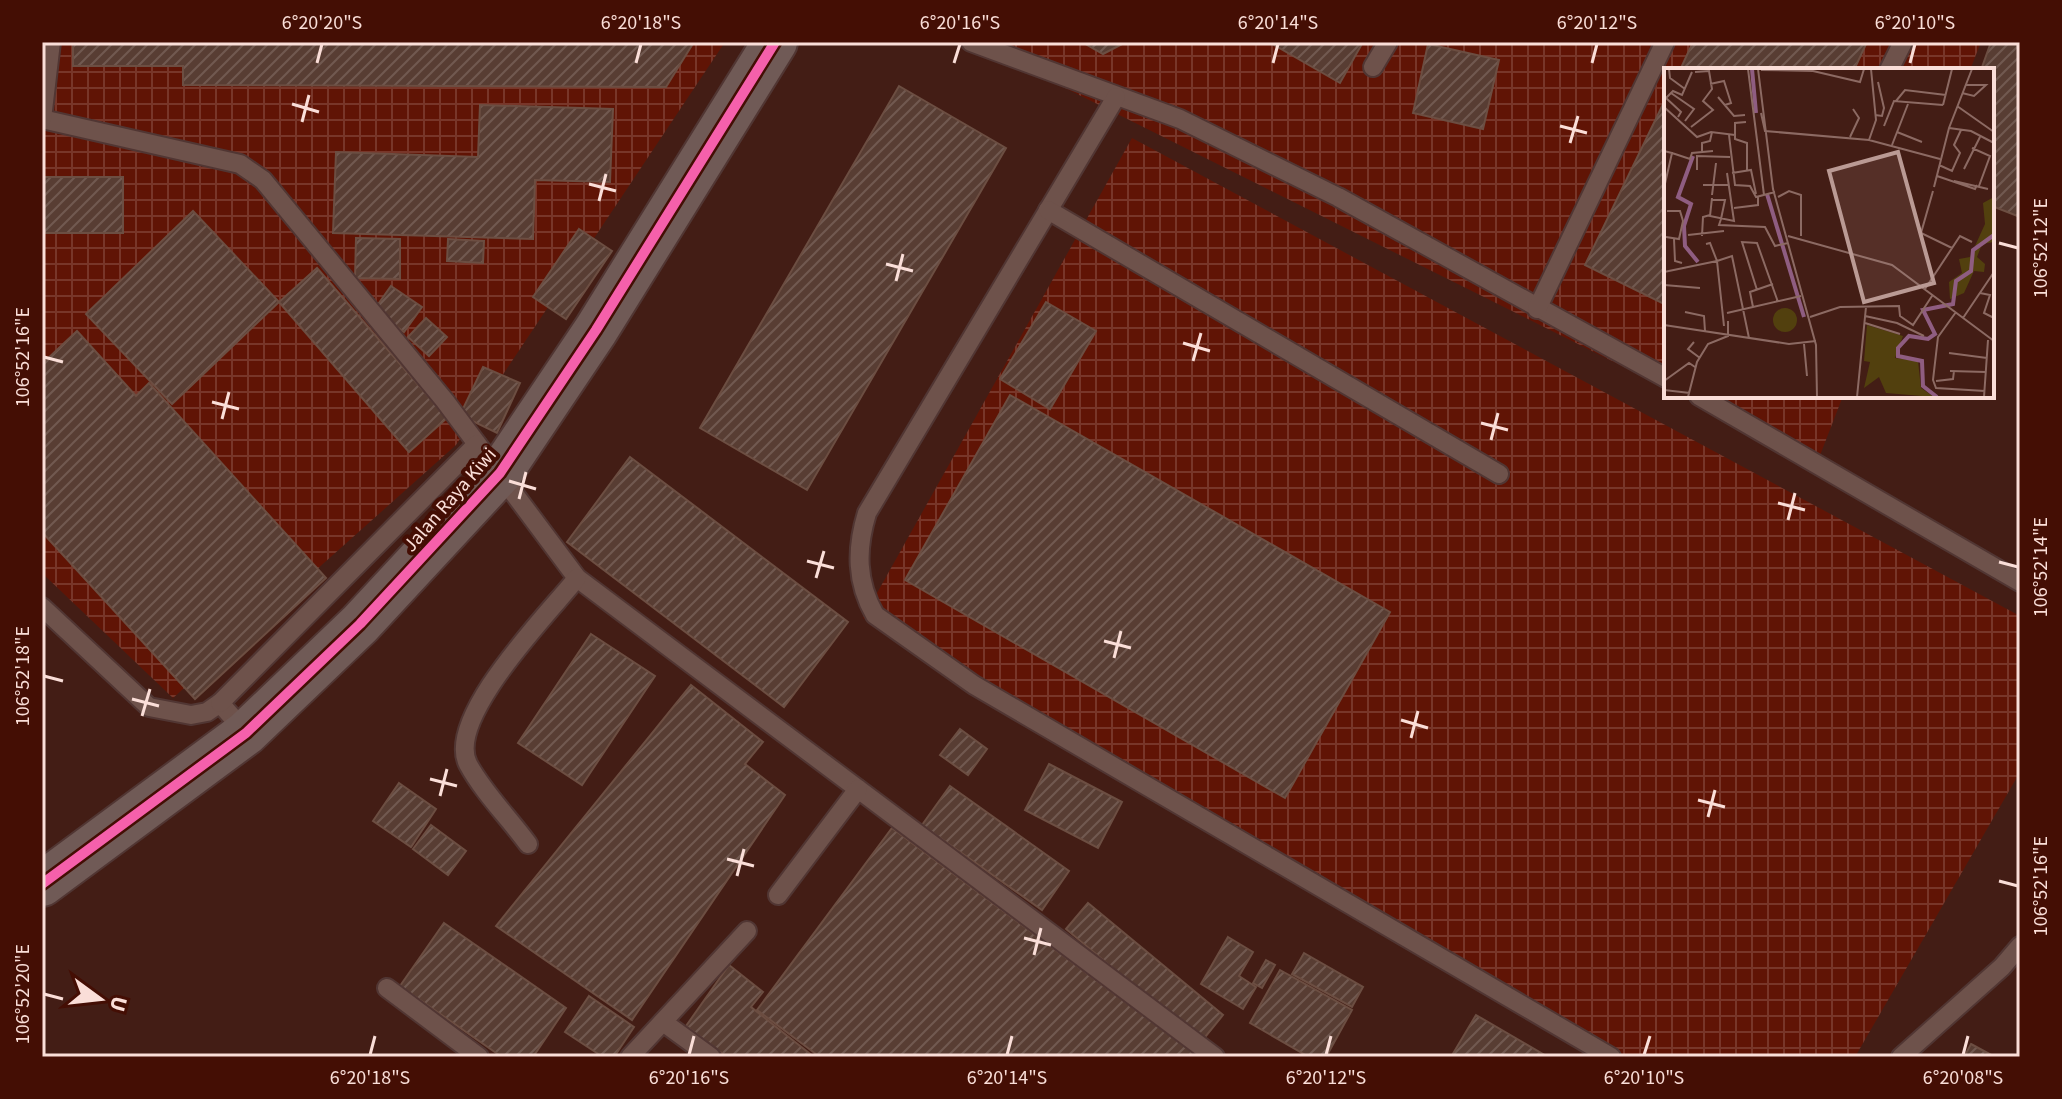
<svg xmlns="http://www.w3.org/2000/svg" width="2062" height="1099" font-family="'Source Sans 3',sans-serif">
  <defs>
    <pattern id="industrial-grid" width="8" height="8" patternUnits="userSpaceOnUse" patternTransform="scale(2)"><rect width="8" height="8" fill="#601405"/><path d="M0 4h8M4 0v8" fill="none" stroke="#783629"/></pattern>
    <pattern id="building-hatch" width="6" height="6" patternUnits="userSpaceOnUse" patternTransform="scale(2)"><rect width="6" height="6" fill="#583d33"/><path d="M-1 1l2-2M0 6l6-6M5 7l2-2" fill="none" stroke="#715950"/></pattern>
  </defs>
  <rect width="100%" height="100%" fill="#431d15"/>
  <g fill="url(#industrial-grid)">
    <path d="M42,42H725L456,445L173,698L42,573Z"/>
    <path d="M973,42H1981L1970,70H1666V388Z"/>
    <path d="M1132,138L2020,616V772L1855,1057H1628L863,618Z"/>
    <path d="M1682,396H1843L1817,463Z"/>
  </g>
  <g fill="url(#building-hatch)" stroke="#6c4e42" stroke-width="2">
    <path d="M73,42H694L666,87L183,85V66H73Z"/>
    <path d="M1082,42H1126L1103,54Z"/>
    <path d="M1269,42H1363L1340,83Z"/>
    <path d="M1693,42H1867L1854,70H1680Z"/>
    <path d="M1991,42H2020V217L1992,206V70H1981Z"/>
    <path d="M1428,44L1499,60L1483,129L1413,113Z"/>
    <path d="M899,86L1006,148L807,490L700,428Z"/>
    <path d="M1666,98V305L1585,265Z"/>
    <path d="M480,105L613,109L610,182L535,180L533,239L333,233L336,152L478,157Z"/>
    <rect x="42" y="177" width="81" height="56"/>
    <path d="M193,211L279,302L172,404L86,314Z"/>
    <path d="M579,229L612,251L566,319L533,297Z"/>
    <path d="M356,238L400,239V279L355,278Z"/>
    <path d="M448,239L484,241L483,263L447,261Z"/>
    <path d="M317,268L447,418L409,452L279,302Z"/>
    <path d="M391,286L422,307L404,332L374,310Z"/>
    <path d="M1046,302L1096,331L1050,409L1000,379Z"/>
    <path d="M426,318L447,337L429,356L408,337Z"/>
    <path d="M77,331L136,396L149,383L326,578L195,699L42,532V364Z"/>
    <path d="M483,367L520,383L497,433L460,415Z"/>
    <path d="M1010,395L1390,612L1285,798L905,580Z"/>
    <path d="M630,457L848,622L784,707L567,542Z"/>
    <path d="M591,634L655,676L582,785L518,743Z"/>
    <path d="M691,685L763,742L745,764L785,795L632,1020L496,926Z"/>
    <path d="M960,729L987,749L968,775L940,755Z"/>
    <path d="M1049,764L1122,802L1098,848L1025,810Z"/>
    <path d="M399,783L436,809L411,847L373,821Z"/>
    <path d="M950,786L1069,871L1042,910L922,825Z"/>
    <path d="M431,825L466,851L448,875L413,849Z"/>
    <path d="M892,828L1199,1057H820L757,1010Z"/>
    <path d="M1088,903L1223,1015L1201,1042L1066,929Z"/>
    <path d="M444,923L566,1008L533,1057H502L400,986Z"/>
    <path d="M1228,937L1253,952L1239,976L1256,987L1243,1009L1201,984Z"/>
    <path d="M1304,953L1363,987L1352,1007L1292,974Z"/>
    <path d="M1266,960L1275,965L1262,988L1253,983Z"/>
    <path d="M729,965L763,992L751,1007L814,1057H727L686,1026Z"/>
    <path d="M1280,970L1352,1010L1326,1057H1309L1250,1023Z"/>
    <path d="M589,996L634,1027L614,1057H603L565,1032Z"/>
    <path d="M1476,1015L1548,1057H1451Z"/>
    <path d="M1971,1044L1995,1057H1964Z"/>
  </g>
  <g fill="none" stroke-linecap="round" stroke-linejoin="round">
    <g stroke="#513633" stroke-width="22">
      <g id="lane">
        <path d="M971,42L1180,119L1338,197L1666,378"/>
        <path d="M1373,67L1388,42"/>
        <path d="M1889,70L1903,42"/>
        <path d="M1116,97L867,513C856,549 856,582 875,615L974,685L1611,1057"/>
        <path d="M42,119L240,164L263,180L445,401L577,578L1215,1057"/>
        <path d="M42,119L51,42"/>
        <path d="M1048,210L1499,474"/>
        <path d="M1537,309L1665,42"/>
        <path d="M1699,396L2020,582"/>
        <path d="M42,607L149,707L191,715L207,712L220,703L246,733"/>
        <path d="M220,703L477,444"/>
        <path d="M528,844C509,818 483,792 468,764C445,718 549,613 577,578"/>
        <path d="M778,895L858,789"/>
        <path d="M387,988L479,1057"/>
        <path d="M663,1022L711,1057"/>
        <path d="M630,1057L747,931"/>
        <path d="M1901,1057L2002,967L2020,946"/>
      </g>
    </g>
    <g stroke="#513633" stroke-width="48">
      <path id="secondary" d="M42,884L246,733L360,624L500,473L596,330L775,42"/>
    </g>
    <use href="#lane" stroke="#6e524b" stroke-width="18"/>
    <use href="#secondary" stroke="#705a56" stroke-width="44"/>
    <g stroke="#440e04" stroke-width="15">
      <path id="cycleway" d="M42,884L246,733L360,624L500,473L596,330L775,42"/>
    </g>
    <use href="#cycleway" stroke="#f560ab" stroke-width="10"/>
  </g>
  <path fill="none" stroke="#faded8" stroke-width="3" d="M317,63L322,44M636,63L641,44M954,63L960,44M1273,63L1278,44M1592,63L1597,44M1910,63L1915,44M292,104L319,112M302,122L309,95M1560,126L1587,133M1570,143L1578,116M589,184L616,191M599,201L606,174M1999,243L2018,248M886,264L913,271M896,281L903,254M1183,343L1210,351M44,357L63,362M1193,361L1201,333M212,402L239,409M222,419L229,392M1481,423L1508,430M1491,440L1498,413M509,481L536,489M519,499L526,472M1778,503L1805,510M1788,520L1795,493M807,561L834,568M1999,562L2018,567M816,578L824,551M1104,641L1131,648M1114,658L1121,631M44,676L63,681M132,699L159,706M142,716L150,689M1401,720L1428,728M1411,738L1418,711M430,779L457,786M440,796L447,769M1698,800L1725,807M1708,817L1715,790M727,859L754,866M737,876L744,849M1999,881L2018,886M1024,938L1051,945M1034,955L1041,928M44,994L63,999M370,1055L375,1036M689,1055L694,1036M1007,1055L1012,1036M1326,1055L1331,1036M1644,1055L1650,1036M1963,1055L1968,1036"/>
  <g text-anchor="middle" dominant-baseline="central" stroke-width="8" stroke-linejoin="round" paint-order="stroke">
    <g font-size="20" fill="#faded8" stroke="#440e04">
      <text transform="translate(450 500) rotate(-49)">Jalan Raya Kiwi</text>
    </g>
  </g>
  <g transform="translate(1664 68)">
    <rect width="330" height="330" fill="#431d15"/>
    <path d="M330,129V174L318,176L313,189L321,196L320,204L310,203L300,225L286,231L285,214L298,205L295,191L306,189L321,156L319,135ZM109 252a12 12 0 1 1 24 0a12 12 0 1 1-24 0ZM203,257L239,268L231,290L254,293L257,320L270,329L222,325L215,309L200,320L206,294L200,293Z" fill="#52400e"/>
    <path fill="none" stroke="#8f5d81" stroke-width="4" d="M88,1L92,45M29,88L14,129L27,136L20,158L21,178L34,194M103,126L140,249M273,329L259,318L258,293L234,288V280L245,268L264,271L271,266L259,242L289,236L292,213L307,203L309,182L330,167"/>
    <path fill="none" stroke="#8c6a63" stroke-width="2" d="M5,1L6,10L21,21M84,1L100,127M94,1L109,121L152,277L153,329M97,2L149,3L196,14L200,1M46,16L60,13L67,35L61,37M7,25L30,41L21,53M298,25L310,28L322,17H302M54,29L70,48L81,47M2,30L17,44L14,49M0,32L9,23L18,27L28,4M232,33L241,22L282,27M279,37L288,1M293,38L330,64M0,39L33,69L47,64L71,67M97,45L101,63L205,72L276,91M211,47L218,48L220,40L214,14M82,54L71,55V71L83,75V103M220,58L230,33L279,37M27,59L49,42L39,33L48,21L45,3L31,4M285,60L307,63L330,75M233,64L258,74M65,67L71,117L86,118L92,129L111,124M186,69L195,50L189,41M205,72L212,52L207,1M228,77L244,36M308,80L326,88L315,118M0,83L8,85L0,120M38,83V75L46,73L48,64M8,85L26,91L28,85L49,83M275,97L288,103L296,85L290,77L297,62M300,101L316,69M33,102V88L66,89M68,105L87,102L92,126M273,108L311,121L313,117M290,113L324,121M39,117H65M270,119L285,60L308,1M269,123L257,165L288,180M48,127L52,95M114,129L125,123L137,127V168M48,130L46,148L70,153L63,105M47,132H61L57,151M70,140L94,137V129M57,151L55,157L101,159L111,178L124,175M24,167L60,163M38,168L39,149L46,147M124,168L228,197L330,273M2,169L15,171L19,153L16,143H3M10,171L11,193L18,195M0,204L53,193L46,175L42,176M0,217L36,220M261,221L296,168L308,174M93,222L78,174L93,175L114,234M316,225L326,227L320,245L330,250M89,239L86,224L109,216M21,244L40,248L41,263M292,244L274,269L269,312L272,320L321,323M63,245L137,228M201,248L233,255L260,268M146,249L176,239L235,238L236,248L249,257L268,228M299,250L330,204M201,255L236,266M0,257L125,276L152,273M60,258L53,193L68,188L85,270M30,274L24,281L36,290M140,276L143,308M285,285L323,290M286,303L322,304M0,313L25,295L31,299M272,313L289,311L290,303M0,322L26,325M24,329L33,294L44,276L64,268V253M193,329L202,239M320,329L324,272"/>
    <path fill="#ba9a94" fill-opacity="0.15" stroke="#ba9a94" stroke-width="4" d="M234,84L270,215L200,234L165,103Z"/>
    <rect width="330" height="330" fill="none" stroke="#faded8" stroke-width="4"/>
  </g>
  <rect width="2062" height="1099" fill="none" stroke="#440e04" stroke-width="88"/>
  <g transform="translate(100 999) rotate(105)" stroke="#440e04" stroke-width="6" paint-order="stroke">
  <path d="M0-6L14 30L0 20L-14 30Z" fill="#faded8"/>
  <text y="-12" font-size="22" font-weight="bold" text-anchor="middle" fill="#faded8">U</text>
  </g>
  <rect x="44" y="44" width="1974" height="1011" fill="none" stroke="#faded8" stroke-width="3"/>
  <g font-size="20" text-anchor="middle" fill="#faded8">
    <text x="322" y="29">6°20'20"S</text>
    <text x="641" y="29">6°20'18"S</text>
    <text x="960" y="29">6°20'16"S</text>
    <text x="1278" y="29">6°20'14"S</text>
    <text x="1597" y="29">6°20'12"S</text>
    <text x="1915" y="29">6°20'10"S</text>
    <text transform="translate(2040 248) rotate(-90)" y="7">106°52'12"E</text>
    <text transform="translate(22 357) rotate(-90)" y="7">106°52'16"E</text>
    <text transform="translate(2040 567) rotate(-90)" y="7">106°52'14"E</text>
    <text transform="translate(22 676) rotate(-90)" y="7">106°52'18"E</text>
    <text transform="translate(2040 886) rotate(-90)" y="7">106°52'16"E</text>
    <text transform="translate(22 994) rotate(-90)" y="7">106°52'20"E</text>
    <text x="370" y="1084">6°20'18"S</text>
    <text x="689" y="1084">6°20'16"S</text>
    <text x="1007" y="1084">6°20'14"S</text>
    <text x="1326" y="1084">6°20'12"S</text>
    <text x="1644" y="1084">6°20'10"S</text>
    <text x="1963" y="1084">6°20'08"S</text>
  </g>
</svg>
